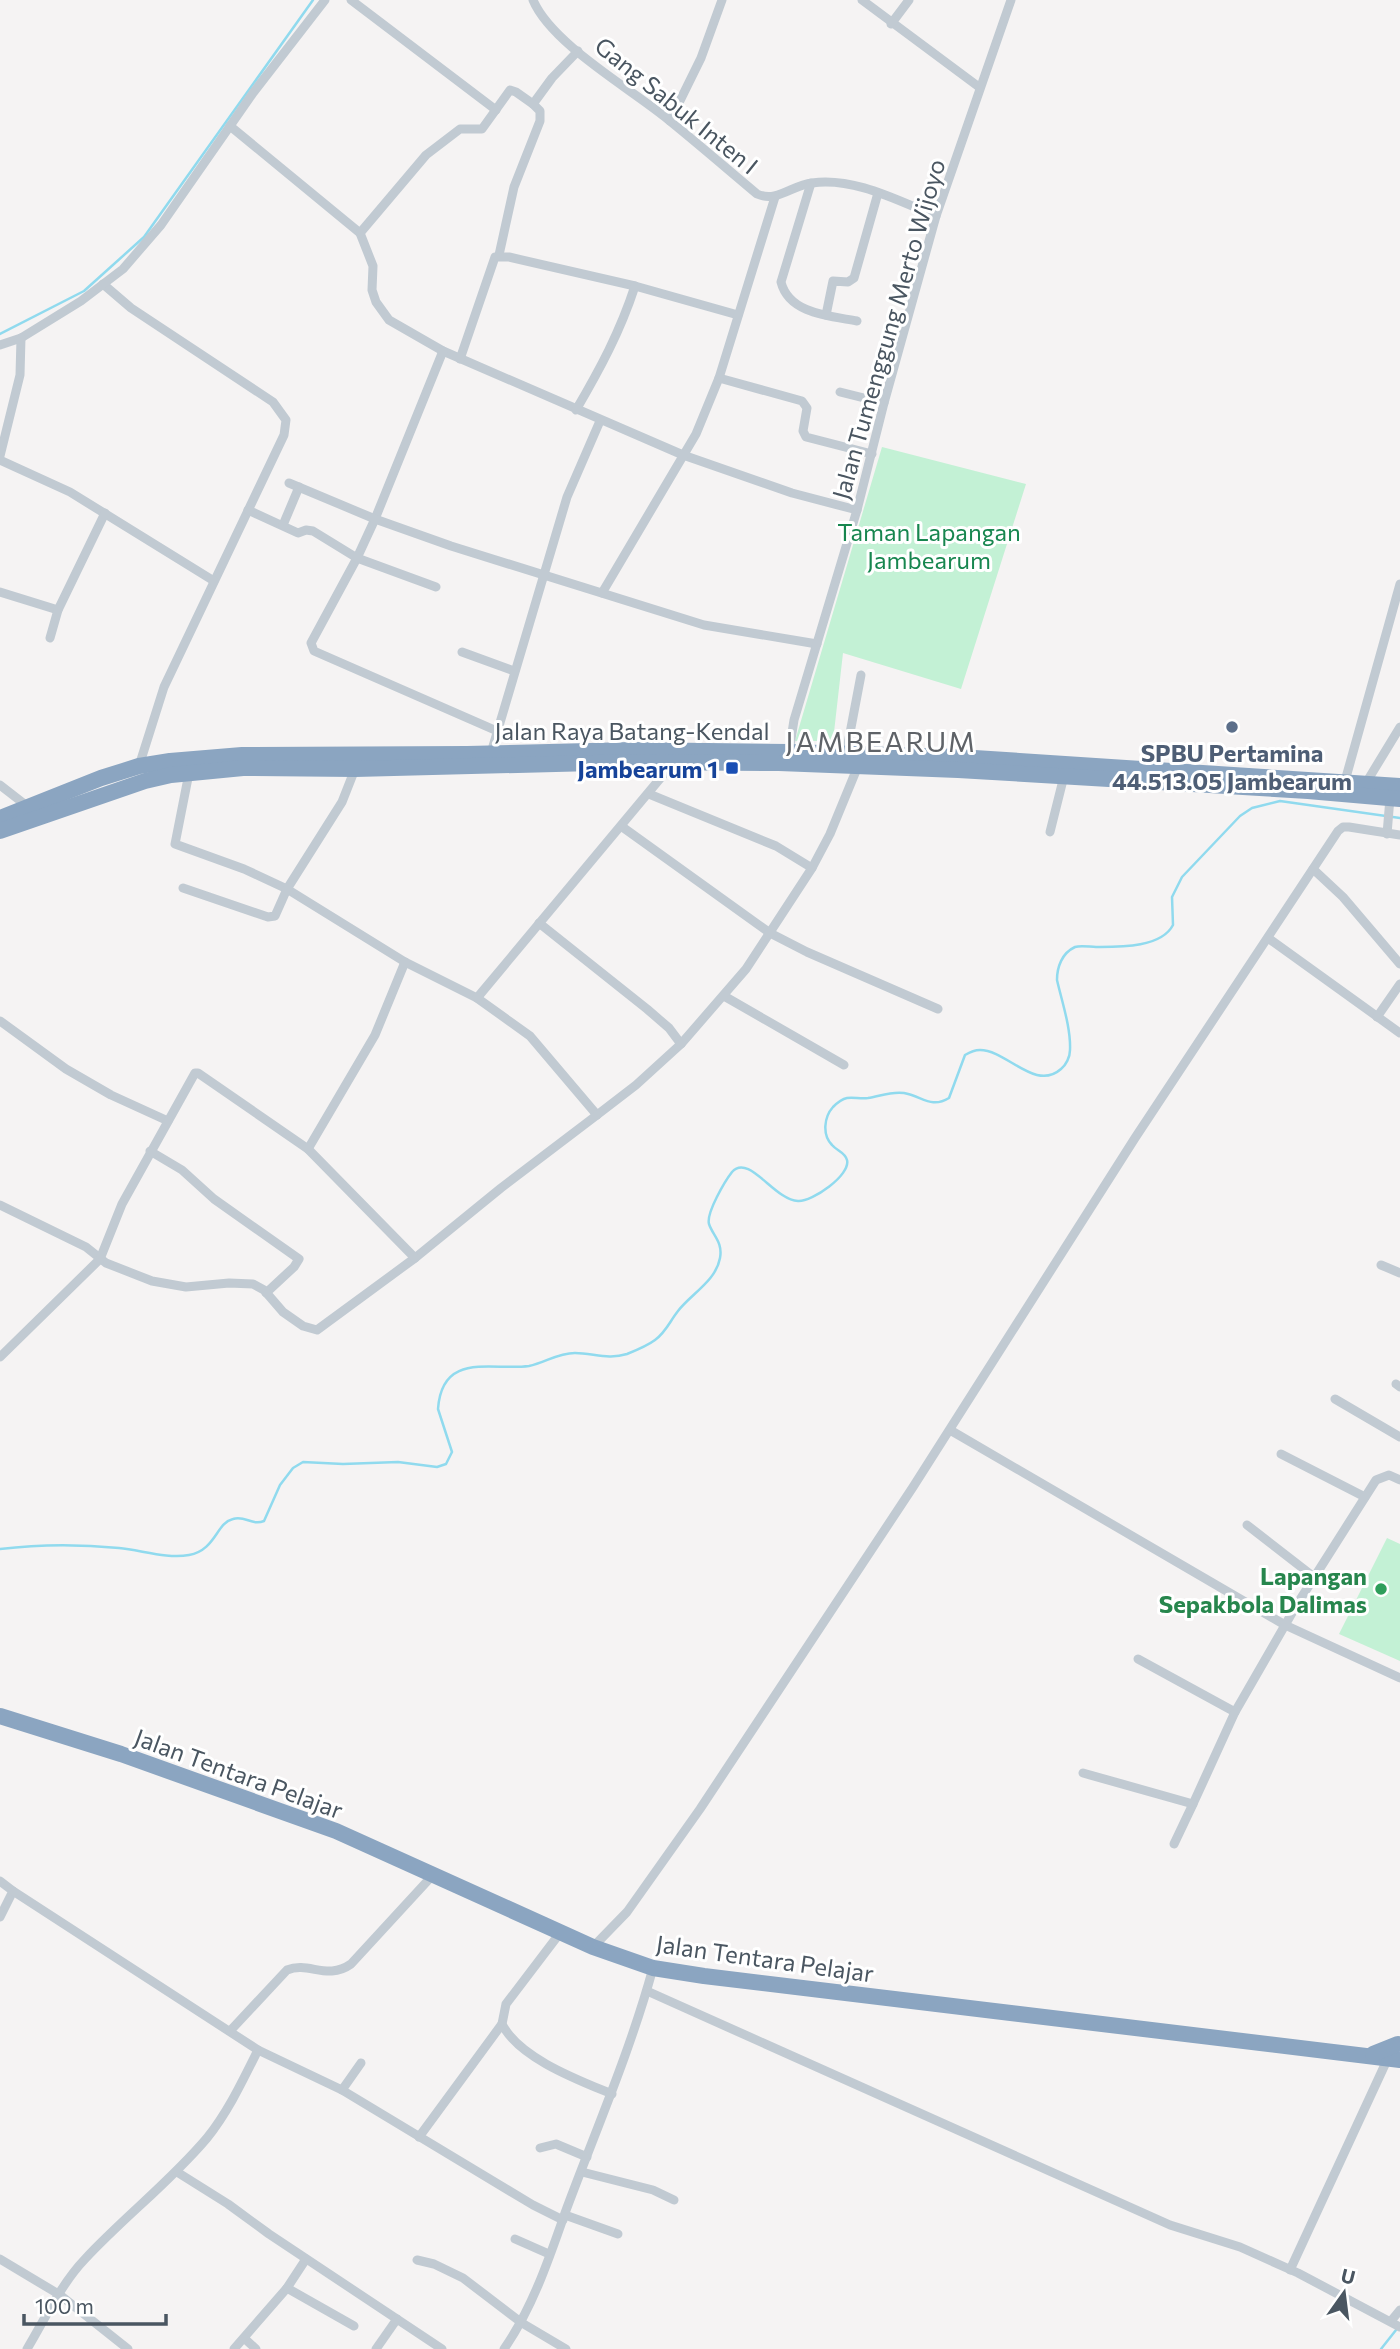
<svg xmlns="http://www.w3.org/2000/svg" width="1400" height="2349" font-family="Commissioner,sans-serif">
  <rect width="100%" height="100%" fill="#f5f3f3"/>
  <g fill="#c3f1d5">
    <path d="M882,447L1026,484L961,689L843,653L833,741H795Z"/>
    <path d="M1387,1538L1400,1544V1661L1339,1634Z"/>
  </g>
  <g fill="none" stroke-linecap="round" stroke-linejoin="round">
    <g stroke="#90daee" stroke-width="2.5">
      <path d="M0,334L84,291L144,237L313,0"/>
      <path d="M0,1549C40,1544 79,1544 119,1548C141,1550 167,1559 189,1555C216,1550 216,1523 233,1519C245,1515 252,1526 264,1521L280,1485L293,1468L303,1462L343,1464L398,1462L437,1467L446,1464L452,1452L438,1409C442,1351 492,1371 529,1366C545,1363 557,1353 575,1353C593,1353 608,1360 627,1354C637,1350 647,1346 655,1340C666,1332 670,1321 678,1311C691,1294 716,1281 720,1258C723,1242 713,1236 709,1224C706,1213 725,1181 732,1172C749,1153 774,1200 798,1201C812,1202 851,1175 847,1160C845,1152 837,1151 832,1145C822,1135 824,1117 833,1107C837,1103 842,1099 847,1098C853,1097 861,1099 868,1098C880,1096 892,1091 904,1093C922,1096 931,1109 949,1098L965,1055C970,1052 975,1050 980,1050C1007,1050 1035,1092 1061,1069C1066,1065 1070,1057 1070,1050C1071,1028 1062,1002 1057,980C1057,967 1062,953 1075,947C1081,945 1090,947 1096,947C1119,947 1161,948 1173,925L1172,897L1182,877L1240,816L1252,808L1280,801L1400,818"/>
      <path d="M1381,2349L1396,2330"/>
    </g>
    <g stroke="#c1cad2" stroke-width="9">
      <path d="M351,0L496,110"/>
      <path d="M533,0C551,43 628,87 665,117C696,142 726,168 757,194C777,203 792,185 812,183C855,177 898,201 936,216"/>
      <path d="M862,0L979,87"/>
      <path d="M891,24L909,0"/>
      <path d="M670,121L701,58L722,0"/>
      <path d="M230,126L360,233L373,266L372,290L376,302L389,320L443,351L683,455L792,493L857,510"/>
      <path d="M811,183L781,282C789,314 830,316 857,321"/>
      <path d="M360,233L426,155L460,129H482L510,90L516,92L533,104L552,78L578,51"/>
      <path d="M499,255L514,187L540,121V111L533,104"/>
      <path d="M103,284L131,308L273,402L286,420L284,435L164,687L139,766"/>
      <path d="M826,315L833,281L848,282L854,278L878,193"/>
      <path d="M0,345L21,338L81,301L123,269L161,225L253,93L325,0"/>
      <path d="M443,351L375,519L357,558L311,643L314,651L497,731"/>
      <path d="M460,359L495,257H509L635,286"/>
      <path d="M719,378L802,401L807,408L803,431L806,437L872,454"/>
      <path d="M840,392L884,403"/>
      <path d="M576,410C600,369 620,332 635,286L738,315"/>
      <path d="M0,456L20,375L21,338"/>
      <path d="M0,460L70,492L214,581"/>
      <path d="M289,483L375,519L451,546L704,625L817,644"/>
      <path d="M248,510L298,533L306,530L313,531L357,558L436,587"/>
      <path d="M283,525L299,487"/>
      <path d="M0,592L58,610"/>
      <path d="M602,593L696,434L719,378L775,197"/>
      <path d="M50,638L58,610L105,513"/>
      <path d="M462,652L514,671"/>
      <path d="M789,752L794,720L857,510L884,403L936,216L1011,0"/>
      <path d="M491,753L567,497L600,421"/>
      <path d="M846,754L861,675"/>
      <path d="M189,773L175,844L244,869L287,889L405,962L477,998L530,1036L597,1115"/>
      <path d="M1345,781L1400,584"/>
      <path d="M1366,783L1400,727"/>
      <path d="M0,785L27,806"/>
      <path d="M649,794L776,846L812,868"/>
      <path d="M621,826L770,933L807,952L938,1009"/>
      <path d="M1050,832L1064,776"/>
      <path d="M1387,834L1390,798"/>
      <path d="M1313,869L1343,897L1400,964"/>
      <path d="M183,888L268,917L275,916L287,889L342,802L355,769"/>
      <path d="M539,923L647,1009L669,1028L681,1044"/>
      <path d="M1268,938L1400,1033"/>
      <path d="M724,996L844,1065"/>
      <path d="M477,998L673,763"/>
      <path d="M1377,1017L1400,984"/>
      <path d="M0,1021L66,1069L111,1095L168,1121"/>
      <path d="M308,1149L375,1035L405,962"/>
      <path d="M150,1151L182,1170L214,1199L299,1259L294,1267L266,1293"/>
      <path d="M0,1205L86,1247L106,1263L152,1281L186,1287L229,1283L253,1284L264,1290L283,1312L303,1326L317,1330L415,1258L501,1188L597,1115L636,1085L681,1044L746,969L812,868L830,834L858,766"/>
      <path d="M1381,1265L1400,1273"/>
      <path d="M0,1357L100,1259L122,1204L195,1073H198L308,1149L415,1258"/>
      <path d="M1396,1384L1400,1387"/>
      <path d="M1335,1399L1400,1437"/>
      <path d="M950,1430L1285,1625L1400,1678"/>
      <path d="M1281,1454L1365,1497"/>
      <path d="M1247,1525L1314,1577"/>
      <path d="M1138,1659L1235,1712"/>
      <path d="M1083,1773L1193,1804L1235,1712L1296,1606L1376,1480L1389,1475L1400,1480"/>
      <path d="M1174,1844L1193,1804"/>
      <path d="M0,1881L13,1891L0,1917"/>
      <path d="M13,1891L258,2050L342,2090L533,2205L563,2220"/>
      <path d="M560,1933L506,2004L502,2024C519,2058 578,2080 612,2094"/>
      <path d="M593,1947L627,1912L700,1809L913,1487L1135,1138L1338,831L1343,827H1349L1400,835"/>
      <path d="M647,1991L1170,2225L1240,2247L1298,2273L1400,2327"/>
      <path d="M230,2031L287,1970C309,1961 327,1981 351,1964L432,1876"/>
      <path d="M342,2090L361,2063"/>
      <path d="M419,2137L502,2024"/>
      <path d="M540,2148L556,2144L587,2157"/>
      <path d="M177,2172L228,2204L269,2234L442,2349"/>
      <path d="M582,2172L653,2190L674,2200"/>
      <path d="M565,2215L618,2234"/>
      <path d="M515,2239L549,2254"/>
      <path d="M0,2259L60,2295L128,2349"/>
      <path d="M417,2260L434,2264L463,2278L522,2323L566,2349"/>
      <path d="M1290,2270L1388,2058"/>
      <path d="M287,2288L354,2326"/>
      <path d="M1391,2321L1400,2310"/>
      <path d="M244,2338L256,2349"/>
      <path d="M27,2349C45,2319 61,2284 85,2259C124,2217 170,2182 207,2138C228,2112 243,2080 258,2050"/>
      <path d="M234,2349L287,2288L306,2259"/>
      <path d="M376,2349L397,2319"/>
      <path d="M504,2349C532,2309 549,2259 565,2213C595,2132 630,2052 653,1968"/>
    </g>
    <g stroke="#8ba5c1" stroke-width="16">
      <path d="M0,818L101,778L139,766L170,761L242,755L467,754L631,750L789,752L959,757L1400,786"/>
      <path d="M0,831L145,781L171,775L243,768L355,769L632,762L779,763L958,770L1308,791L1400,799"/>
      <path d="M0,1716L121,1754L336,1831L593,1947L653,1968L704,1976L1400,2060"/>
      <path d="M1373,2054L1398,2044"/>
    </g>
  </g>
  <circle fill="#5c6f8a" stroke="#fff" stroke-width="2.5" cx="1232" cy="727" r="7"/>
  <rect fill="#1a4fb4" stroke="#fff" stroke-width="2.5" x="725" y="761" width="14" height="14" rx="3.5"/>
  <circle fill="#2e9e5b" stroke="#fff" stroke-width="2.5" cx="1381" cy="1589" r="7"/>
  <g text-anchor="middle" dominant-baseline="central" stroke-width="6" stroke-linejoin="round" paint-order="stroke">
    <g font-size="24" fill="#4a5661" stroke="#fff">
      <text transform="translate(677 105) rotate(39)">Gang Sabuk Inten I</text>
      <text transform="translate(888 329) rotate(-74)">Jalan Tumenggung Merto Wijoyo</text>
      <text x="632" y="730">Jalan Raya Batang-Kendal</text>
      <text transform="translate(239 1773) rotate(20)">Jalan Tentara Pelajar</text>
      <text transform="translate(765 1958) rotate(8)">Jalan Tentara Pelajar</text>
    </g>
    <g font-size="24" fill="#17864f" stroke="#fff">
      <text x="929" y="531">Taman Lapangan<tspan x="929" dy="28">Jambearum</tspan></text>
    </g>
    <g font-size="24" font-weight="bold" fill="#4e5e75" stroke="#fff">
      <text x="1232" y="752">SPBU Pertamina<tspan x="1232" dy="28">44.513.05 Jambearum</tspan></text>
    </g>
    <g font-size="24" font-weight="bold" fill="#164399" stroke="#fff" text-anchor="end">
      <text x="718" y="768">Jambearum 1</text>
    </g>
    <g font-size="24" font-weight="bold" fill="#27864d" stroke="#fff" text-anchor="end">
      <text x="1367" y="1575">Lapangan<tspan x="1367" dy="28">Sepakbola Dalimas</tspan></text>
    </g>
    <g font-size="28" letter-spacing="2" fill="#5f6368" stroke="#fff">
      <text x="881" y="741">JAMBEARUM</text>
    </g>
  </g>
  <g transform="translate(1344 2293) rotate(14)" stroke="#ffffff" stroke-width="5" paint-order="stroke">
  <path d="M0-5L12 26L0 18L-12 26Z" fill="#4a5661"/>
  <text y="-10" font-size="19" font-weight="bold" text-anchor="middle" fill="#4a5661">U</text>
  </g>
  <path d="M24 2314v10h142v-10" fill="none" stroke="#4a5661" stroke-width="3.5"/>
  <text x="35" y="2314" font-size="21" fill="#4a5661" stroke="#ffffff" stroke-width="5" paint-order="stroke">100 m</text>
</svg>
